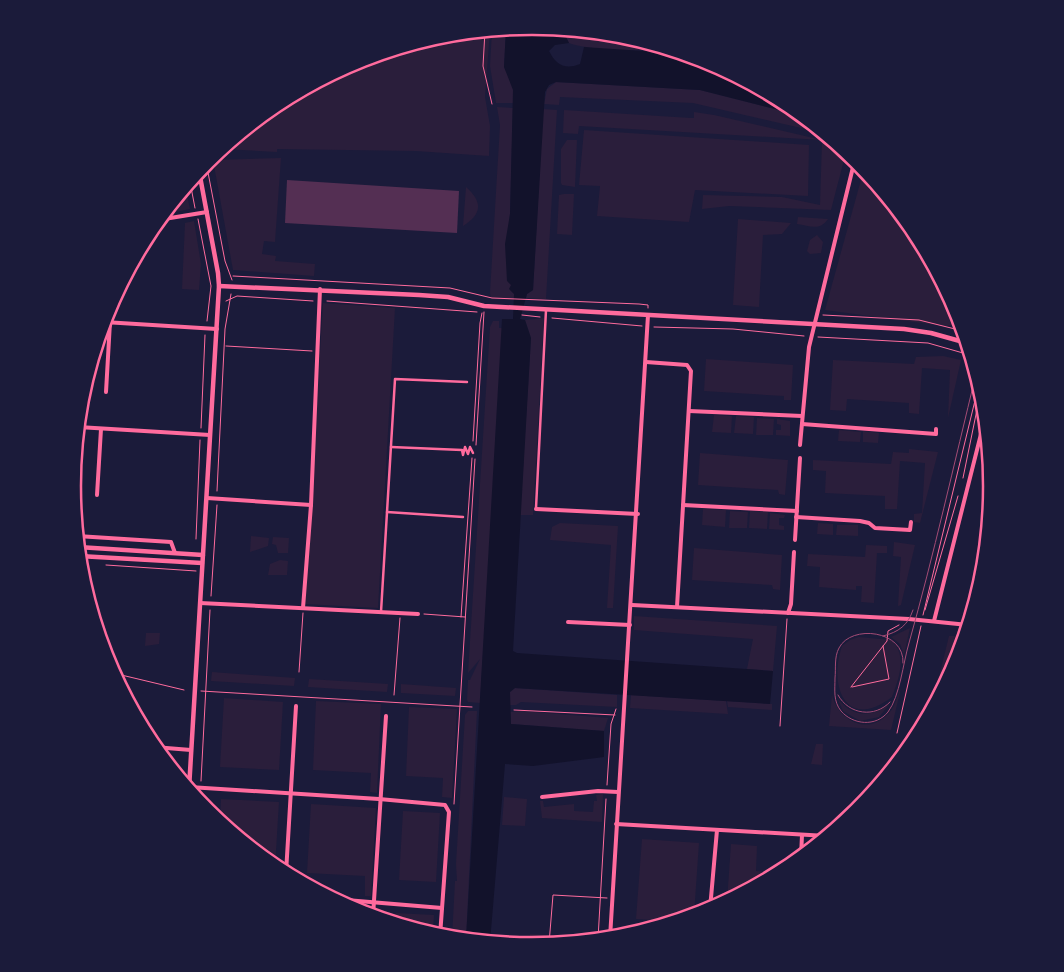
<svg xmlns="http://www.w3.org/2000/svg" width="1064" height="972" font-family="Montserrat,sans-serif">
  <rect width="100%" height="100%" fill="#1b1b3a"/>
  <g fill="#2a1e3b">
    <path d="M506,29L504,67L513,86V103H496L490,66L492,30Z"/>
    <path d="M562,29L568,30L569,37L657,46L655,49C634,52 588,50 569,43Z"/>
    <path d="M490,30L485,97L490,126L489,156L416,151L277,149V152L222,149L277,104L356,61L443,35Z"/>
    <path d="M672,51L708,61L733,75L681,61Z"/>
    <path d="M556,82L700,90L803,116L823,133L693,103L560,97L559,105L544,104L547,89Z"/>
    <path d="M497,107L513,108L510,214L507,243L515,300L491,299L490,293L500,125Z"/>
    <path d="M543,109L557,110L546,299L526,298L527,294L533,290Z"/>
    <path d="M564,110L691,118H694V112L714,115L822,140L836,144L846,152L831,210L729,206L702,209L703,195L782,197L820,205L822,140L579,126L578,134L563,133Z"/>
    <path d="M584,130L809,145L808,196L695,190L689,222L597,216L600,186L579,185Z"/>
    <path d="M567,140H577L575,187L562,185L561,183V149Z"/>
    <path d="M281,158L275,242L264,241L262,254L276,256L275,261L315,264L314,276L233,270L213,160Z"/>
    <path d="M864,169L914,231L957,310L960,325L944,326L825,310Z"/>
    <path d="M466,187C483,202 482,214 463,226Z"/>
    <path d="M564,194H574L572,235L557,234L559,195Z"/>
    <path d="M187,195L190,209L166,214L178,196Z"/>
    <path d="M798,217L828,219C820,231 810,226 797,224Z"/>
    <path d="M738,219L791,223L782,234L763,235L759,307L733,305Z"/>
    <path d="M194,221L201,264L199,290L182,289L185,223Z"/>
    <path d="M817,235L823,242L821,253L810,254L807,251L810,240Z"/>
    <path d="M323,303L395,308L378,608L305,604Z"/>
    <path d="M544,318L533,515H520L531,338L525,320Z"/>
    <path d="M493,321H499V328H502V350L480,703L468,702L467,700L468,680H470L480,659L468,673L490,327Z"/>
    <path d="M943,356L961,360L948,418L950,370L922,368L919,414L909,413V403L847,399L846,411L830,410L833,360L914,364L916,357Z"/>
    <path d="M706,359L793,365L791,400H784V396L704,391Z"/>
    <path d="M714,415L732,416L731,433L712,432Z"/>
    <path d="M736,416L754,417L753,434L734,433Z"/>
    <path d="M757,418L774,419L773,435H756Z"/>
    <path d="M777,419L790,421V436L776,435V430H781V425L777,424Z"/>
    <path d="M839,430L861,432L860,442L838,441Z"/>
    <path d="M863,431L879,433L878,443L863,442Z"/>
    <path d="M909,449L938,452L920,523L914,522V514L922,513L925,463L900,461L897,509H885V496L825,493L826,471L813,470V460L891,464L893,452L909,453Z"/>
    <path d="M700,453L788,460L785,495L779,494L778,490L698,485Z"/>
    <path d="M703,509L726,510L725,527L702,525Z"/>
    <path d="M730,511L748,512L747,528H729Z"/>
    <path d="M750,511L768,512L767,529L749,528Z"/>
    <path d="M770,513L785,515L784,518H779V525L784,526V530L769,529Z"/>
    <path d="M560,523L618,526L613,608H607L611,545L550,540L552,527Z"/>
    <path d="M818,523L833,524V535L817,534Z"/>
    <path d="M837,525H858V536L836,535Z"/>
    <path d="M251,536L269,538L268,546L250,552Z"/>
    <path d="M273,537L289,538L288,553H278L276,545L272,544Z"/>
    <path d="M894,542L915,545L901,605L898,606L901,557L893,556Z"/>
    <path d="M866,545L887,546V553H877L874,603L861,602L862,586H856V590L819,587L820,567L807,566L808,554L865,557Z"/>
    <path d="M694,548L782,555L780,590L773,589L772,585L692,580Z"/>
    <path d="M280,560L288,561L287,575H268L270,564Z"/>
    <path d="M634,616L777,626L773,671L747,669L753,639L634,630Z"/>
    <path d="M910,628L904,655L900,644L891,637Z"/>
    <path d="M146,633H160L159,644L145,646Z"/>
    <path d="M949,636H955L942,690L932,706Z"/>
    <path d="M859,637L891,640C908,655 899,678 892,697C846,732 828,686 842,646L850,640Z"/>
    <path d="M212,672L295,678L294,686L211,681Z"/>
    <path d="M309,679L388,684L387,692L308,687Z"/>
    <path d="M401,684L456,688L455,696L401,693Z"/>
    <path d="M515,688L617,695V707L521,702L516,705H509L510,692Z"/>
    <path d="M901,688L891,730L829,726L832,695C838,720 868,737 889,713C895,707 897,696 901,688Z"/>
    <path d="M631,695L726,701L728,714L630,708Z"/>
    <path d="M836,695C849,719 876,719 893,700L879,717L860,721L843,711Z"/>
    <path d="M224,698L283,702L279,770L220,767Z"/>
    <path d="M316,701L381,704L377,793L370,792L371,773L313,770Z"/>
    <path d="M727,701L772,704V710L728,707Z"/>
    <path d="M409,707L457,709L452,798L442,797L443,778L406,776Z"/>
    <path d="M468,711H477L466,939L452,938L455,881H457L456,864L465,715Z"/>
    <path d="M521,711L608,718L604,731L511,724L510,712Z"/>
    <path d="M816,744H823L822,765L811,764Z"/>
    <path d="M603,794L602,822L542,818L540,801H543L544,807L574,804V811L593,812L594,801H597L596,795Z"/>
    <path d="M504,797L527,799L525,826L502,825Z"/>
    <path d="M221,799L279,802L275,867L220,821Z"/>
    <path d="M311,804L376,808L371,896H365V876L307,873Z"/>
    <path d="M403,811L440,813L436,882L399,880Z"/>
    <path d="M642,839L699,843L694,915L673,921L636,919Z"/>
    <path d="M731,844L757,846L756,871L779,873L727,901Z"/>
    <path d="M396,913L434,915L433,934L396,923Z"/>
    <path d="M530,934L545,935L544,944L529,945Z"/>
  </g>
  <path fill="#12122b" d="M526,27L562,29L569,43L555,45L549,51C556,65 565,70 580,64L584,47L643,51L655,49L657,46L672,51L681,61L733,75L788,104L803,116L700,90L556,82L549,85L545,92L533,290L527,294L520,319L525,320L531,338L513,651L517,653L773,671L770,704L515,688L510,692L511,724L604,731V757L533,766L505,764L490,942L466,939L502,319H513L514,294L509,289L511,285L507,281L505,244L510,214L513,90L504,67L506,29Z"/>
  <path fill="#542f53" d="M287,180L459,191L457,233L285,223Z"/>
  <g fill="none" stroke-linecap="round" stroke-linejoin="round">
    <g stroke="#ff6b9d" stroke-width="1">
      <path d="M485,31L483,66L492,104"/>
      <path d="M569,35V30"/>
      <path d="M623,41L644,42"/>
      <path d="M206,162L225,261L232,280"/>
      <path d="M190,182L195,208"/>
      <path d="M198,219L211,286L207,321"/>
      <path d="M233,276L450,288L492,298L639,304L648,305V308"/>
      <path d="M226,301L237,296L313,301"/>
      <path d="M327,301L477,312"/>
      <path d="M522,315L540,317"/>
      <path d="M823,315L919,320L963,331"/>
      <path d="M552,318L642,326"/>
      <path d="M654,327L733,329L804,336"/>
      <path d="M818,337L928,343L970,355"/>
      <path d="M226,346L312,351"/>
      <path d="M201,428L205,335"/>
      <path d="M473,441L480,323L482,313"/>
      <path d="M476,445L484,312"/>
      <path d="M963,478L981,390"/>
      <path d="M217,491L225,329L231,294"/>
      <path d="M196,539L200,440"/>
      <path d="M106,565L196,571"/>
      <path d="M211,596L217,505"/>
      <path d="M925,610L958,496"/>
      <path d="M424,614L465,617"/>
      <path d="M923,615L979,384"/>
      <path d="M461,617L472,458"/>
      <path d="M299,672L303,613"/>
      <path d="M113,673L184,690"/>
      <path d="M851,687L887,641L888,631L899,625"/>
      <path d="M852,687L889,679L883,646"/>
      <path d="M201,691L472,707"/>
      <path d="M394,695L400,618"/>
      <path d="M514,710L615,715"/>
      <path d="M780,726L787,619"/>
      <path d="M897,733L921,626"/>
      <path d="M201,781L210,610"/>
      <path d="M607,785L611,724L616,709"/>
      <path d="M200,803L201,795"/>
      <path d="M454,804L475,459"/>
      <path d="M598,939L606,799"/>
      <path d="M549,944L553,895L607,898"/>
    </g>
    <g stroke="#ff6b9d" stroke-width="2.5">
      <path d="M391,447L462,450L463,455L465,447L468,454L470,447L473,453"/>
      <path d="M536,508L546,310"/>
      <path d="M387,512L463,517"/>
      <path d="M381,612L395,379L467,382"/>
    </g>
    <g stroke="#ff6b9d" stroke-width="4">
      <path d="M617,40V35"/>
      <path d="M158,220L207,212"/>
      <path d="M104,322L217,329"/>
      <path d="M646,362L687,365L691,371L677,607"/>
      <path d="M106,392L110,322"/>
      <path d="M689,411L802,416"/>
      <path d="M802,424L936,434V429"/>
      <path d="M78,427L210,435"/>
      <path d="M800,445L809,347L855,159"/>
      <path d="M97,495L101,429"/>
      <path d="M207,498L311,505"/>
      <path d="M683,505L797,511"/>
      <path d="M536,509L638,514"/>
      <path d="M796,517L860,521L869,523L875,528L910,530L911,522"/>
      <path d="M77,536L171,542L175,553"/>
      <path d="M795,540L800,458"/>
      <path d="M84,587L86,556"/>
      <path d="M200,603L418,614"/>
      <path d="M632,605L909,619L968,625"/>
      <path d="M303,608L311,505L320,289"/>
      <path d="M788,613L791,604L794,552"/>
      <path d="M934,621L985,418"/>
      <path d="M568,622L630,625"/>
      <path d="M154,747L191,750"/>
      <path d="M189,787L379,799L445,805L449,812L440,936"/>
      <path d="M542,797L598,791L618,792"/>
      <path d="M616,824L827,836"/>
      <path d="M801,857L802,835"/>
      <path d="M286,873L296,706"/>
      <path d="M334,899L442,908"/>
      <path d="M710,909L717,830"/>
      <path d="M373,916L386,716"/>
      <path d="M610,938C621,730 637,523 648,315"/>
    </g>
    <g stroke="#ff6b9d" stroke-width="4.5">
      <path d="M219,286L419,295L448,297L484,306L904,329L931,333L967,343"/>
      <path d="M78,547L203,555"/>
      <path d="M79,556L202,563"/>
      <path d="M189,789L219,286L218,273L199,171"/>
    </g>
    <g stroke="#a44b75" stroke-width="1">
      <path d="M883,636C899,632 908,625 913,610"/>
      <path d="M903,663C905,630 851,624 839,648C834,657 836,669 835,678C835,690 833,701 841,711C853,725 876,727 888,712C900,696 903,663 909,643C934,554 954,464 976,374"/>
      <path d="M838,695C849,715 875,718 890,702"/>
    </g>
  </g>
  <path d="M0 0H1064V972H0ZM81 486a451 451 0 1 1 902 0a451 451 0 1 1-902 0Z" fill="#1b1b3a" fill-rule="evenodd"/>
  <path fill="none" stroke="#ff6b9d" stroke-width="2.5" d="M81 486a451 451 0 1 1 902 0a451 451 0 1 1-902 0Z"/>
</svg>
